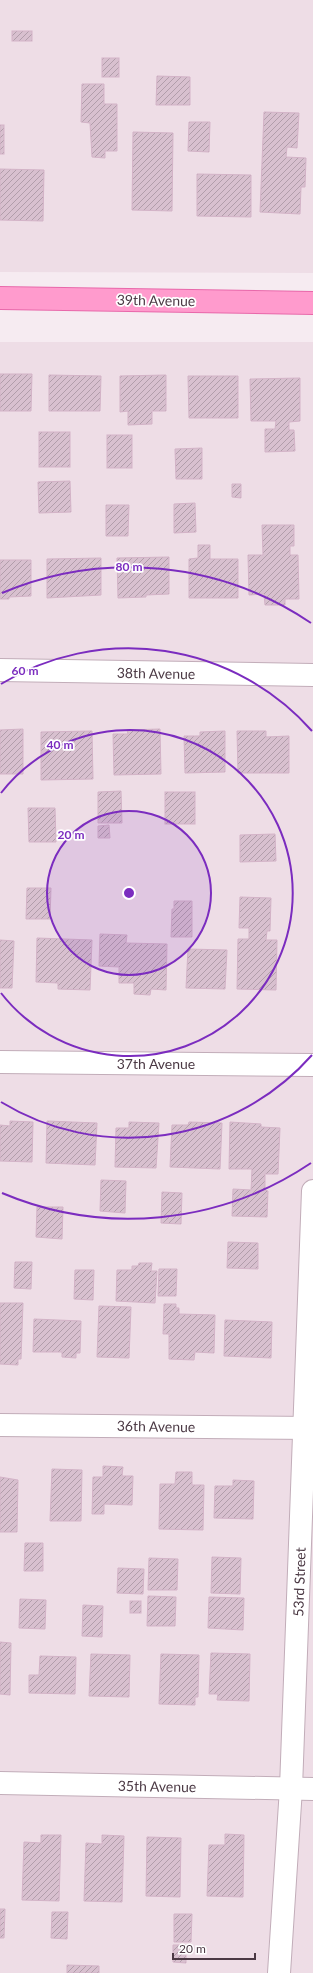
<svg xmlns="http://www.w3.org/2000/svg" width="313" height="1973" font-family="Lato,sans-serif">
  <defs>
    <pattern id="building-hatch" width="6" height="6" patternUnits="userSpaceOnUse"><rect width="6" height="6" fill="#d8c0cf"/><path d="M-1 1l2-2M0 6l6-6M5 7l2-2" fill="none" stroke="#b19daa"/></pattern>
  </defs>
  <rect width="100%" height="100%" fill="#f6ebf1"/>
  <g fill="#eedde6">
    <path d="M0,0H313V273L0,272Z"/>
    <rect x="0" y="342" width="313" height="1631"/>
  </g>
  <g fill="url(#building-hatch)" stroke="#d3b3c7">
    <rect x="12" y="31" width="20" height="10"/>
    <rect x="102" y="58" width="17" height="19"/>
    <path d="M157,76L190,77V105H156Z"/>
    <path d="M82,84H104V104H117V151H105V158L92,157L90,123L81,122Z"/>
    <path d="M264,112L299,113L297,148L287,147L286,157L306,158L305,187H301L300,214L260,212Z"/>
    <path d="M189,122H210L209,152L188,151Z"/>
    <rect x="0" y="125" width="4" height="29"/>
    <path d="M133,132L173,133L172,211L132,210Z"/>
    <path d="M0,169L44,170L43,221L0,220Z"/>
    <path d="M197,174L251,175V217L197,216Z"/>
    <path d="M0,374H32L31,411H0Z"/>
    <path d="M49,375L101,376L100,411H49Z"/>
    <path d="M166,375V411H152V424L128,425V411L120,412V376Z"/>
    <path d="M188,376H238V418H189Z"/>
    <path d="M300,378V421L289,422V430H294L295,451L265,452V429H275L276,421H251L250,379Z"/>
    <rect x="39" y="432" width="31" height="35"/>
    <rect x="107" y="435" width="25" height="33"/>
    <path d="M202,448V479H176L175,449Z"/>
    <path d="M70,481L71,512L39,513L38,482Z"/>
    <path d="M232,484H241V498L232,497Z"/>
    <path d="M195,503L196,532L174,533V504Z"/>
    <path d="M106,505H129L128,536H106Z"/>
    <path d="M262,525H294V546H290V555H298L299,599H285V605H265L264,594L249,595L248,555H263Z"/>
    <path d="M198,545H210V559H238V598H189V559L198,558Z"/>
    <path d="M169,557V594L146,595V597L118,598L117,558Z"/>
    <path d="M101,558V595L47,598V559Z"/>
    <path d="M0,560H31V596L9,597V599H0Z"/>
    <path d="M23,729V774H0V730Z"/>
    <path d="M160,729L161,774L114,775L113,734H128L127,730Z"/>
    <path d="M92,731L93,779L41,780V732Z"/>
    <path d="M225,731V772L185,773L184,736H200V732Z"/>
    <path d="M237,731H266V737L289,736V773H238Z"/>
    <path d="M121,791L122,823H98V792Z"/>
    <rect x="165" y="792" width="30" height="32"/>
    <path d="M28,808H55L56,842H29Z"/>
    <path d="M109,825L110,838H98V826Z"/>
    <path d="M275,834L276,861L240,862V835Z"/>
    <path d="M27,888H51L50,919H26Z"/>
    <path d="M240,897L271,898L270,931H267L266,940H277L276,990L237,989L238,939H249V928H239Z"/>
    <path d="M174,901H192V937H171L172,909H174Z"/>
    <path d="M100,934L127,935L126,943L167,944L166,990L151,989L150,995L134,994V983H119V967L99,966Z"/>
    <path d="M37,938L92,940L90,990L58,989V983L36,982Z"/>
    <path d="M0,940L14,941L12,988H0Z"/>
    <path d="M188,949L227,950L225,989L186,988Z"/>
    <path d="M10,1121L33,1122L32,1162L0,1161V1125L10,1126Z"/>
    <path d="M47,1121L97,1123L95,1165L46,1163Z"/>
    <path d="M129,1122L159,1123L156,1168L115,1167L116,1128H129Z"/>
    <path d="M189,1122L222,1123L220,1169L170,1167L172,1125H188Z"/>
    <path d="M230,1122L261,1124V1127L280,1128L278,1174H265V1190L268,1191L267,1217L232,1216L233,1189L251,1190L252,1169H229Z"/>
    <path d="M101,1180L126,1181L125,1213L100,1211Z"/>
    <path d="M162,1192L182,1193L181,1224L161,1223Z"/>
    <path d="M37,1207H63L62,1239L36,1237Z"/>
    <path d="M228,1242L258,1243V1269L227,1268Z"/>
    <path d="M15,1262H32L31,1289L14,1288Z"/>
    <path d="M139,1263H152L151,1271H157L155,1303L116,1301L117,1270H132V1266H138Z"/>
    <path d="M159,1269H177L176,1296H158Z"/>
    <path d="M75,1270H94L93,1300L74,1299Z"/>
    <path d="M0,1303H23L21,1359H18V1365L0,1364Z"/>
    <path d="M164,1304H176V1308H179V1314L215,1315L214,1353L195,1352L194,1360L169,1359V1334H163Z"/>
    <path d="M99,1306L131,1307L129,1358L97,1357Z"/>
    <path d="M34,1319L81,1321L80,1353H76V1358L62,1357V1352H33Z"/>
    <path d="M225,1320L272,1322L271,1358L224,1356Z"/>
    <path d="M103,1466L123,1467L122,1476H133L132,1505L104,1504V1514H92L93,1477H103Z"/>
    <path d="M52,1469L82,1470L81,1521H50Z"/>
    <path d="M176,1472H192V1485H204L203,1530L159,1529L160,1484H175Z"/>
    <path d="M0,1477L18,1480L17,1532H0Z"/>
    <path d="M233,1480L254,1481L253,1519L214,1518L215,1486H233Z"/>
    <path d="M25,1543H43V1571H24Z"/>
    <path d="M212,1557L241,1558L240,1594L211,1593Z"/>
    <path d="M149,1558L178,1559L177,1590H148Z"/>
    <path d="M118,1568L144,1569L143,1594L117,1593Z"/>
    <path d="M148,1596L176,1597L175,1626H147Z"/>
    <path d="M209,1597L244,1598L243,1630L208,1628Z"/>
    <path d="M20,1599L46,1600L45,1629L19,1628Z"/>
    <rect x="130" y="1601" width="11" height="12"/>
    <path d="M83,1605L103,1606L102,1637L82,1636Z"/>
    <path d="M0,1642L11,1643L10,1695L0,1694Z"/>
    <path d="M211,1653L250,1654L249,1701L217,1700L218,1694H209Z"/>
    <path d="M91,1654L130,1655L129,1697L89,1696Z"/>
    <path d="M161,1654L199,1655L198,1697H195V1705L159,1704Z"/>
    <path d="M40,1656L76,1657L75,1694L29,1693V1675H39Z"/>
    <path d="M225,1834L244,1835L243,1897L207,1896L209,1845H225Z"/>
    <path d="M41,1835H61L59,1901L22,1900L24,1842L41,1843Z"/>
    <path d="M102,1835L124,1836L122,1902L84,1901L86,1843L102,1844Z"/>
    <path d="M147,1837L181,1838L180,1897L146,1896Z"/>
    <path d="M0,1909H5L4,1938H0Z"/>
    <path d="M52,1912H68L67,1939L51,1938Z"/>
    <path d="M174,1914H192L191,1942H174Z"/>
    <path d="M173,1945H186V1963L173,1962Z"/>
    <path d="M67,1965L99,1966V1973H67Z"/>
  </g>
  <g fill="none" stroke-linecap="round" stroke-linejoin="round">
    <g stroke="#c2adb9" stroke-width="24">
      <g id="minor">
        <path d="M0,670L313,675"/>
        <path d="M0,1062L313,1065"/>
        <path d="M0,1425L313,1428"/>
        <path d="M0,1783L313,1789"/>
        <path d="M279,1973L291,1788L313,1191"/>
      </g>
    </g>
    <g stroke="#e868aa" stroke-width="24">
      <path id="major" d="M0,298L313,303"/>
    </g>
    <use href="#minor" stroke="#fff" stroke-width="22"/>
    <use href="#major" stroke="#ff9bcd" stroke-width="22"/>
  </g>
  <circle cx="129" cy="893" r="82" fill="#7b2cbf" fill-opacity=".12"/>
  <g fill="none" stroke="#7b2cbf" stroke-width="2">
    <circle cx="129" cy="893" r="82"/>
    <path d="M1 793A163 163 0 1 1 1 993"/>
    <path d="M312 1055A245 245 0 0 1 1 1102M1 684A245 245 0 0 1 312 731"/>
    <path d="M311 1163A326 326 0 0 1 2 1193M2 593A326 326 0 0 1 311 623"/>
  </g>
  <g text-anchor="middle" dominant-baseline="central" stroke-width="3.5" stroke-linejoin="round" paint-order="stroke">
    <g font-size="14" fill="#4b3944" stroke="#fff">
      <text transform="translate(156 300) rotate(1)">39th Avenue</text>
      <text transform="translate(156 673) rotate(1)">38th Avenue</text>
      <text x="156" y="1063">37th Avenue</text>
      <text transform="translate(156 1426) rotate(1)">36th Avenue</text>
      <text transform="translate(299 1582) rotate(-88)">53rd Street</text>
      <text transform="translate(157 1786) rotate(1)">35th Avenue</text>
    </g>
  </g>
  <circle cx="129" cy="893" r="6" fill="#7b2cbf" stroke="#fff" stroke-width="2"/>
  <g font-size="12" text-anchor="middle" font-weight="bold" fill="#7b2cbf" stroke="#fff" stroke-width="3.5" stroke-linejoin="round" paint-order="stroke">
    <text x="129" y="571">80 m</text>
    <text x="25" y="675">60 m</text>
    <text x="60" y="749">40 m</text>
    <text x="71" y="839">20 m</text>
  </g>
  <path d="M173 1953v6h82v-6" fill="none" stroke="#4b3944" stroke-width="2"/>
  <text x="179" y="1953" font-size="12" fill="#4b3944" stroke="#ffffff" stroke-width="3" paint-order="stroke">20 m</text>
</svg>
